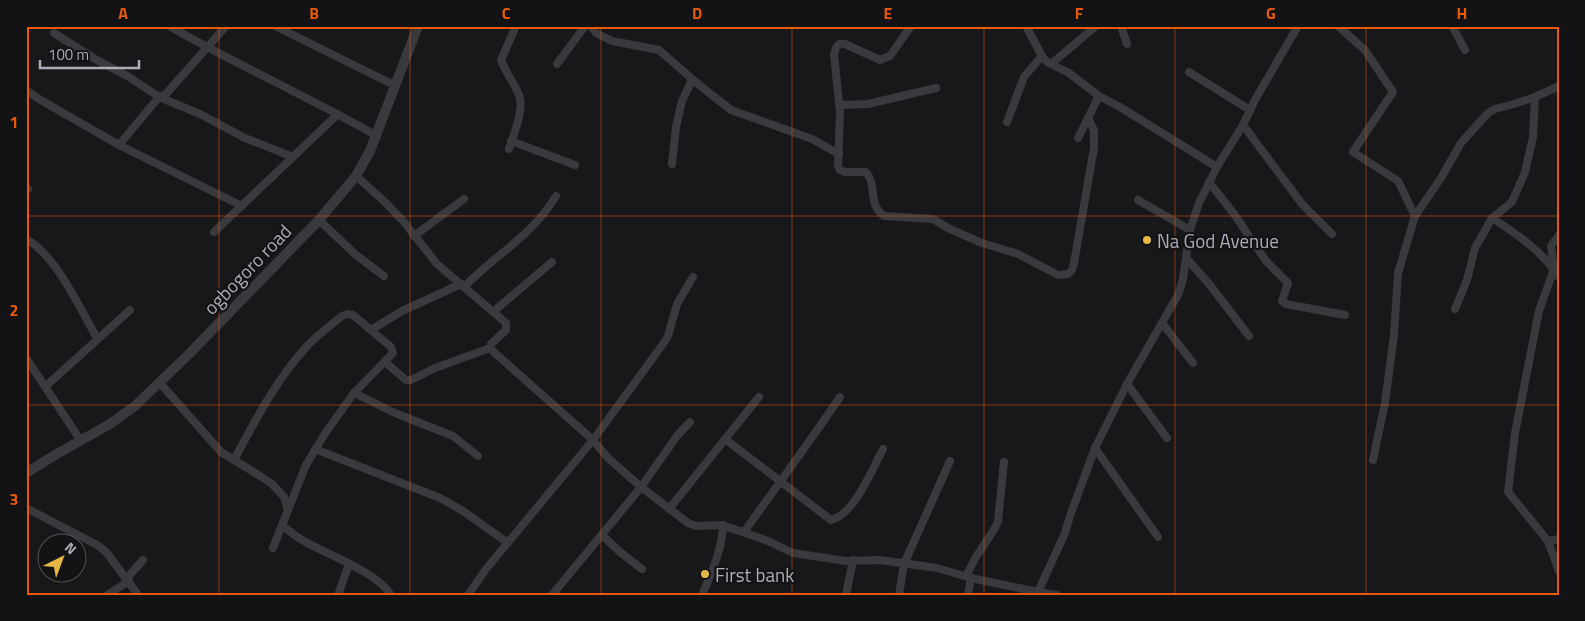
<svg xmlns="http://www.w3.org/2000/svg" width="1585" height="621" font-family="'Titillium Web',sans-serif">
  <rect width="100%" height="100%" fill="#18181a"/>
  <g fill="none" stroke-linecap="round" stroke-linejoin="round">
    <g stroke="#393a3e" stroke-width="8">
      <path d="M169,26C237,65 309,97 377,136"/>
      <path d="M226,26L166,94L159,97L119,145L242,206"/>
      <path d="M275,26L396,86"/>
      <path d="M591,26L596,33L612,41L659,50L698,84L731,110L812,139L839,154"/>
      <path d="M911,26L890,56L880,60L845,44H839L836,48L834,54L840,112L838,166L840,170L845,172H866C878,187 867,203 884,216L933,219L950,229L982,243L1018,254L1058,275L1068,274L1072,270L1074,263L1094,148V130L1088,118"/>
      <path d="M1026,26L1042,56L1047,62L1069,73L1099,96L1078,138"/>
      <path d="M1121,26L1127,44"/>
      <path d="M1338,26L1365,50L1393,92L1353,152L1398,181L1415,216"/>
      <path d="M1452,26L1465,50"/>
      <path d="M54,33L95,59L129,77L159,97L200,114L245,138L293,157"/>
      <path d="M557,64L585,26"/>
      <path d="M1051,64L1096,26"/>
      <path d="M1189,72L1250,110"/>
      <path d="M26,90L39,99L119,145"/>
      <path d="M1099,96L1120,107L1217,167"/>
      <path d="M840,105L868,104L936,88"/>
      <path d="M1007,122L1024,77L1042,56"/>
      <path d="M1243,125L1302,204L1332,234"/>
      <path d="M511,141L575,165"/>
      <path d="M509,149C513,136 525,108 519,95C514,83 506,73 501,60L516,26"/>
      <path d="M672,164L676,127L682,101L692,80"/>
      <path d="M356,176L385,202L404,222L437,264L506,323V330L491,344L490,348L496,354L593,440L608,458L641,487L688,523L696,526L722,525L768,541L793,553L846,561L880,560L937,568L971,578L1038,592V595"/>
      <path d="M1209,182L1234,214L1266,261L1288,283L1282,301L1286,304L1345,315"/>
      <path d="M26,191L28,189"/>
      <path d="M1138,200L1190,230"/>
      <path d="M1492,218C1517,234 1543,252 1559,277"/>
      <path d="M319,220L356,255L384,276"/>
      <path d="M214,232L338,114"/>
      <path d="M1559,235L1551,246L1554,269L1539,311L1515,433L1508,492L1548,541L1559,571"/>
      <path d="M414,236L464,199"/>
      <path d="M26,239C56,255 80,309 97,338"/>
      <path d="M1186,258L1210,285L1249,336"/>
      <path d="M464,287C496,254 531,237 556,196"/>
      <path d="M1455,309L1467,280L1475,248L1492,218L1512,202L1525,172L1533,137L1535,97"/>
      <path d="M493,312L552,262"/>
      <path d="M1162,323L1193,363"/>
      <path d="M371,330L402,311L461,284"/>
      <path d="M26,358L81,441"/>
      <path d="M385,362L406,380H411L435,368L490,348"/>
      <path d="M160,383L221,452L257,474L272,484L284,497L288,510L273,548"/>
      <path d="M1127,384L1167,438"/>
      <path d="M46,386L130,310"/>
      <path d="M354,393L395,413L453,436L478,456"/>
      <path d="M725,439L831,520C855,514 872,469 883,449"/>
      <path d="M1095,448L1158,537"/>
      <path d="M315,449L440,498L463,511L508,543"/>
      <path d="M234,460C256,419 277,378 309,344C319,334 331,325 342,316L348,314L353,315L391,347L393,353L354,393L326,432L306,465L288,510"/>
      <path d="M1373,460L1385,403L1394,335L1398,273L1415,216L1441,178L1461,143L1488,113L1495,109L1514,104L1535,97L1559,86"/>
      <path d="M26,508L99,546L107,553L138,595"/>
      <path d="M669,509L759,397"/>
      <path d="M282,525C289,531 296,537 304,541C328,555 377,572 391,595"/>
      <path d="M744,532C776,487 809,443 840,397"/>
      <path d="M602,535L620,552L642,569"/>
      <path d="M1548,541L1559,539"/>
      <path d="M966,576L976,557L995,528L998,521L1004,462"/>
      <path d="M127,578L143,560"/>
      <path d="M107,595L129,581"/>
      <path d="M338,595L349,564"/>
      <path d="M468,595L486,569L593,440L663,344L668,336L677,304L693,277"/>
      <path d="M552,595L641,487L677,436L690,422"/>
      <path d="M702,595C712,572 722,550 723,525"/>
      <path d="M846,595L853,560"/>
      <path d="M899,595L904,564L950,461"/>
      <path d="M968,595L971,578"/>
      <path d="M1057,595L1038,592L1065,533L1070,516L1095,448L1127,384L1179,293L1183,279L1190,230L1199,203L1217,167L1243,125L1256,98L1298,26"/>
    </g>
    <path stroke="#393a3e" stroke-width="10" d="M26,473L55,455L110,424L135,406L190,353L319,220L356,176L370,151L418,26"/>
  </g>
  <path fill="none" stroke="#e8590c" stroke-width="1" stroke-opacity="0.55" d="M219,26V595M410,26V595M601,26V595M792,26V595M984,26V595M1175,26V595M1366,26V595M26,216H1559M26,405H1559"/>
  <g fill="#e6b743" stroke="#131315" stroke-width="2">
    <circle cx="1147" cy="240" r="5"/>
    <circle cx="705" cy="574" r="5"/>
  </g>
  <g text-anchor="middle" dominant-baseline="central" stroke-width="4.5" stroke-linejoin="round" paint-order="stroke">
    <g font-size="19" fill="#abaeb9" stroke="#131315" text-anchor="start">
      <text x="1157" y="240">Na God Avenue</text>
      <text x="715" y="574">First bank</text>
    </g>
    <g font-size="19" fill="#abaeb9" stroke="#131315">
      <text transform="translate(247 269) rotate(-46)">ogbogoro road</text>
    </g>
  </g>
  <rect width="1585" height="621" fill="none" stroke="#131315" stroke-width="55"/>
  <g transform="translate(62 558) rotate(42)"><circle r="24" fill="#131315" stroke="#505157"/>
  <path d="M0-4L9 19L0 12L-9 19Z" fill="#e6b743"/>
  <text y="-8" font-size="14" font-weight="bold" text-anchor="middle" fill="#abaeb9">N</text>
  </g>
  <path d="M40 60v8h99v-8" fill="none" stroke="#abaeb9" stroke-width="2.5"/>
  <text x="48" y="60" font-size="15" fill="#abaeb9" stroke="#131315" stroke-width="4" paint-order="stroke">100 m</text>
  <rect x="28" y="28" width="1530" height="566" fill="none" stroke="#e8590c" stroke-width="2"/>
  <g font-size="16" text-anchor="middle" font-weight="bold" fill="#e8590c">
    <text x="123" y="19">A</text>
    <text x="314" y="19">B</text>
    <text x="506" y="19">C</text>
    <text x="697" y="19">D</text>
    <text x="888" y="19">E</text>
    <text x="1079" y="19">F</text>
    <text x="1271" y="19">G</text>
    <text x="1462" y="19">H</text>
    <text x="14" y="128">1</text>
    <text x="14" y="316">2</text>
    <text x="14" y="505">3</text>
  </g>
</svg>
